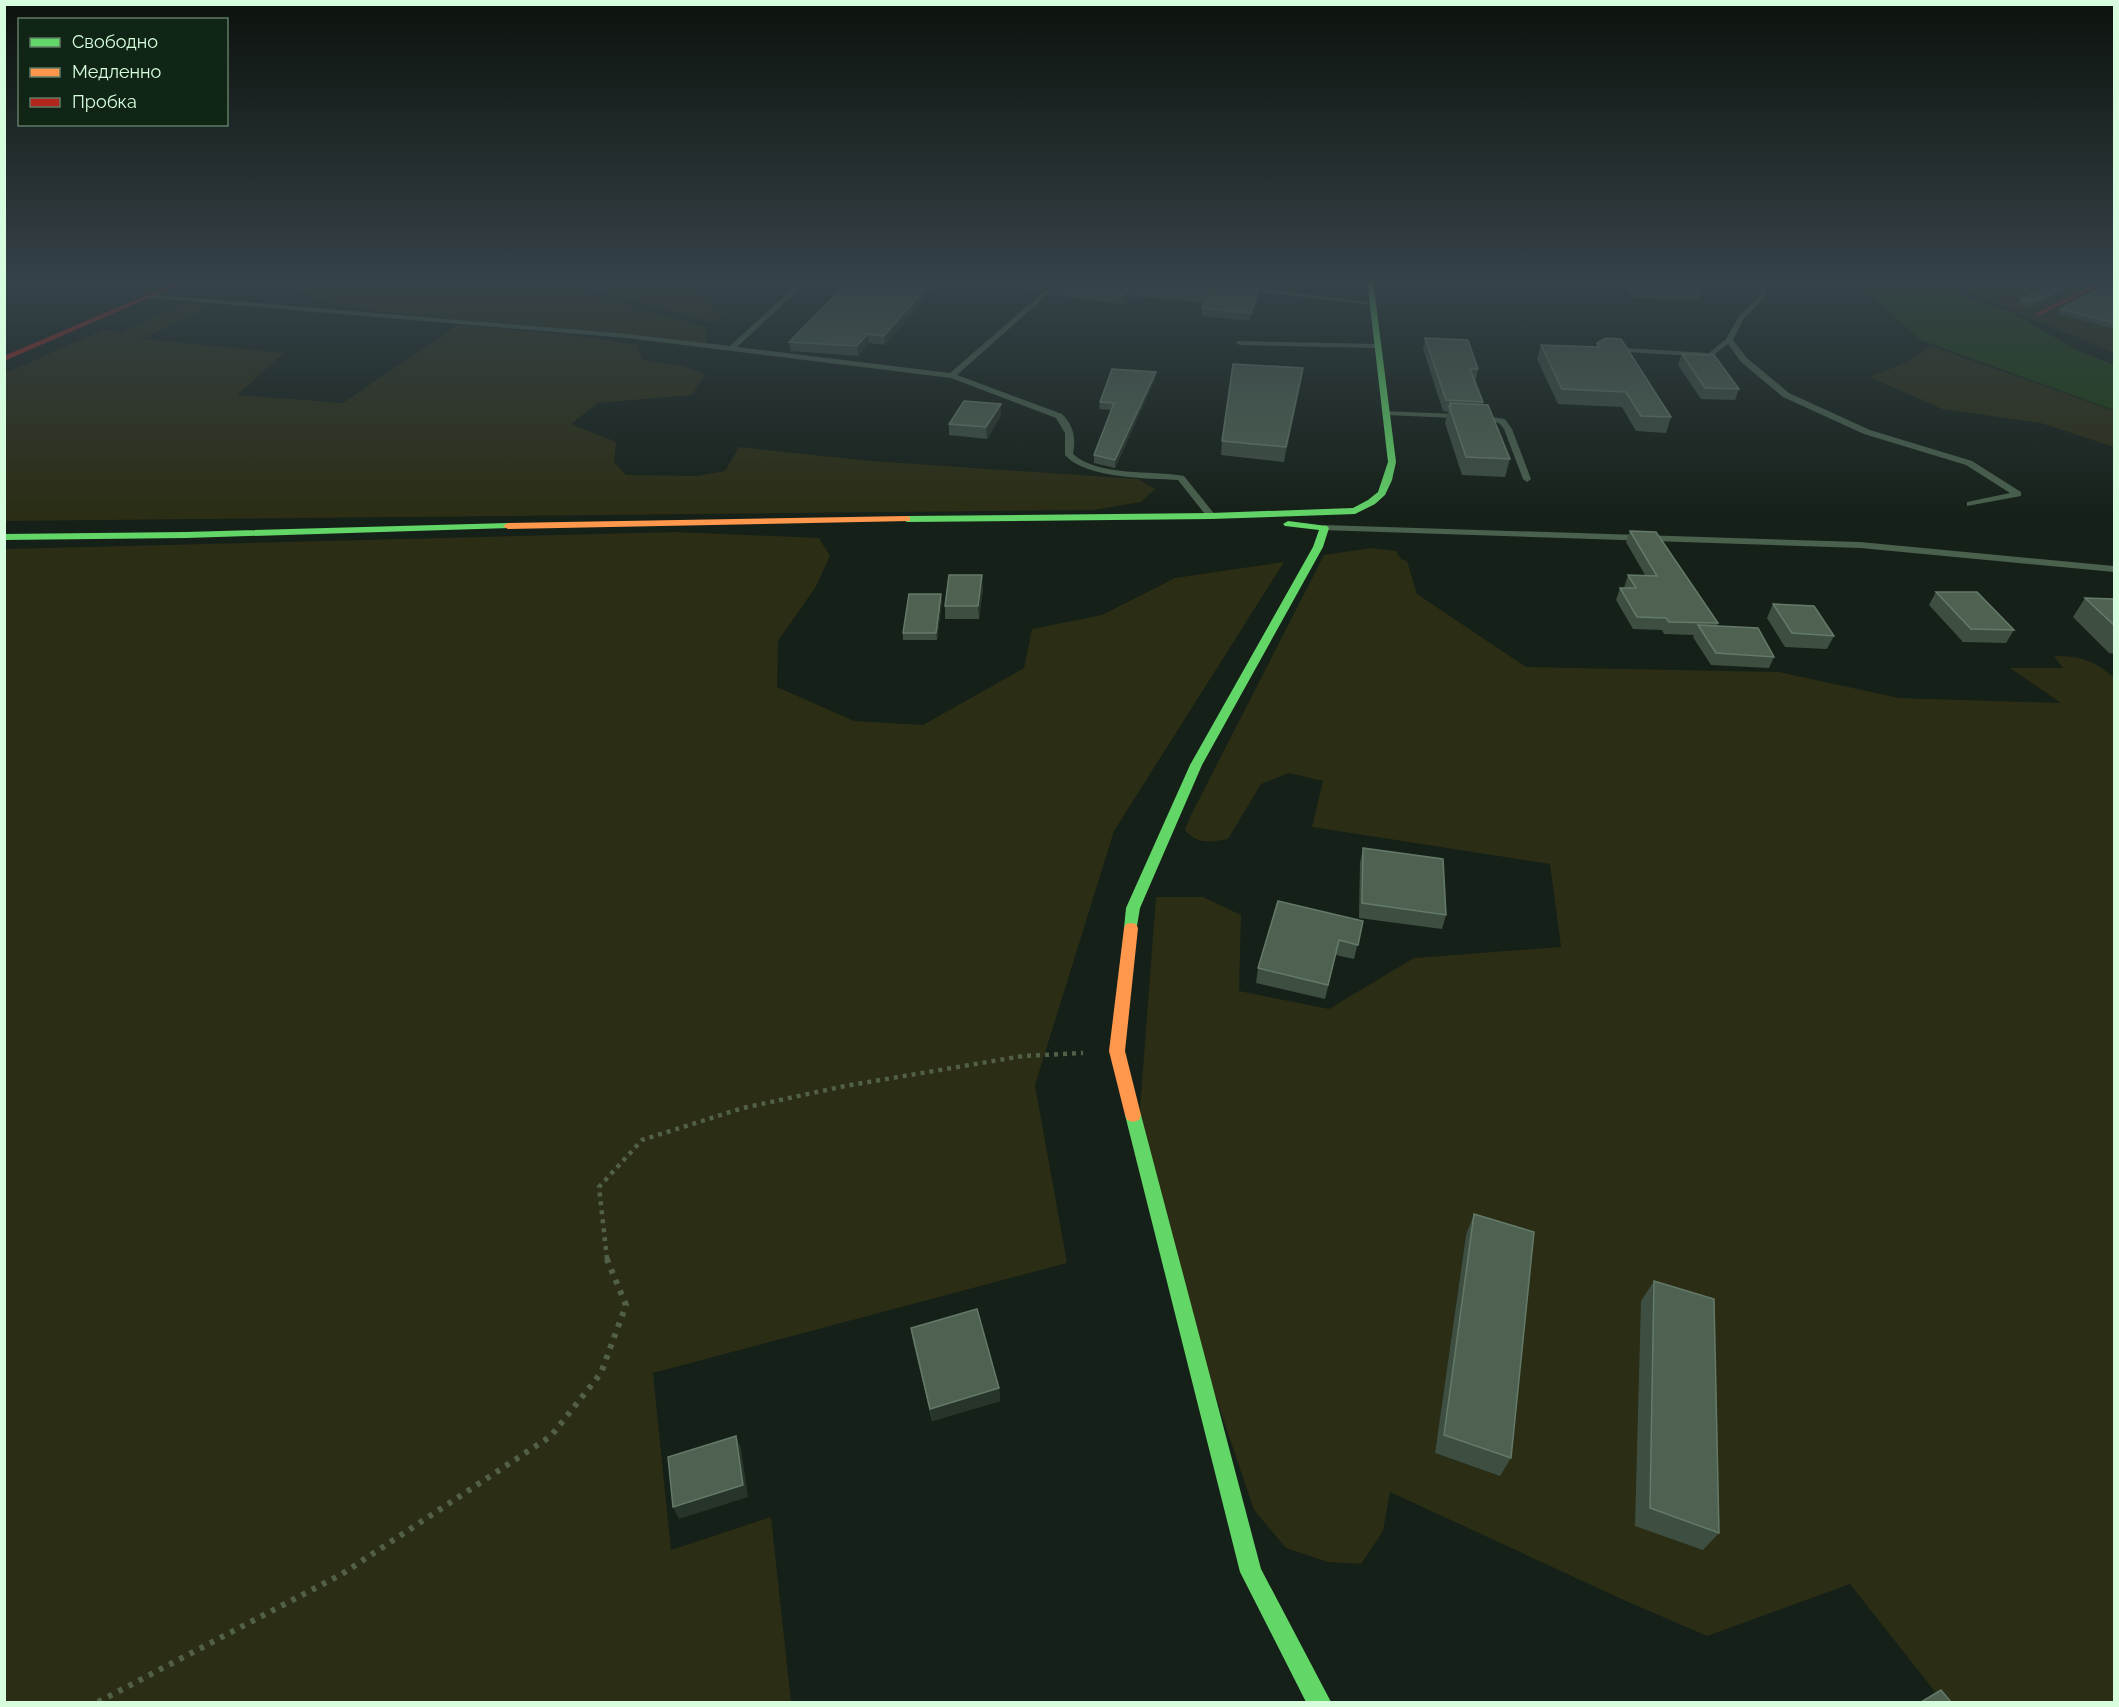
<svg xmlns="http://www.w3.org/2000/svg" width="2119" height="1707" font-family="Raleway,sans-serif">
  <rect width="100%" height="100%" fill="#152018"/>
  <g fill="#2b2d14" fill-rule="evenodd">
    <path d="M284,280H465L479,282L487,280H538L541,287L568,289L705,327L707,344L374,311L320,301Z"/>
    <path d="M567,280H691L682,288L703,298L724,316L713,323L566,282Z"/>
    <path d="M1941,280H2114V353Z"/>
    <path d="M183,304L211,306L142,339L284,353L237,395L343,403L458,325L571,335L638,345L642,360L683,366L705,374L692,395L598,403L571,424L616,442L614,462L626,475L698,476L725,471L739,447L871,461L1138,479L1155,489L1141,502L1094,510L5,521L4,374L103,330L121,332Z"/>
    <path d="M1931,346L2114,411V447L2041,423L1942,409L1870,377L1907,362Z"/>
    <path d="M676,532L819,538L830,556L815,588L778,641L777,687L854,721L923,725L1024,668L1032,629L1102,615L1175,578L1284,562L1114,831L1035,1085L1067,1263L653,1373L671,1550L771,1517L791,1702H5V549Z"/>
    <path d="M1371,548L1396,551L1401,559L1407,561L1417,594L1526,667L1779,672L1899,698L2061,703L2010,668H2063L2054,656C2078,655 2097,661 2114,678V1702H1943L1850,1584L1707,1636L1626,1601L1390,1492L1383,1531L1361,1564L1328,1562L1286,1548L1254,1510L1136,1161L1156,897H1203L1241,915L1239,991L1329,1009L1414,958L1561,947L1550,864L1312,827L1323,781L1289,773L1261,784L1228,839C1210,842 1198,845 1185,830L1190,817L1324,555ZM1466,1235L1500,1476L1435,1453Z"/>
  </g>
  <path fill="#1c3f0e" d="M1853,280H1928L1942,288L2015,314L2078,351L2114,365V410L1921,340Z"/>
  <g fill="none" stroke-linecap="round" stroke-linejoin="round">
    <path stroke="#526048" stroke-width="2" stroke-dasharray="1.5 2" stroke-linecap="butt" d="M4,280L111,287"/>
    <path stroke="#526048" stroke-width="4.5" stroke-dasharray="4 5" stroke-linecap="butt" d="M607,1259L599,1187L642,1140L743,1108L845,1086L1023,1056L1083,1053"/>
    <path stroke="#526048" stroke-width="6" stroke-dasharray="4.5 7" stroke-linecap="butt" d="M98,1702L342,1574L551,1436L601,1373L626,1305L606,1257"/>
    <g fill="#4a614d" fill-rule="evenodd">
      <path d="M802,280H809L737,347L950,373L1057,280H1064L957,375L1062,414C1074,426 1076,438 1073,454C1098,477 1153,470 1184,476L1216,516L1208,518L1178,480C1148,478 1086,479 1065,455V433L1056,418L951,378L627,338L149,298L146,296L149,294L627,334L730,346Z"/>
      <path d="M1260,280H1266L1264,285L1269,289L1376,303L1373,305L1267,293L1257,286Z"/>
      <path d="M1756,280H1762L1766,285L1765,298L1744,318L1733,340L1747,358L1789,393L1870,430L1972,461L2021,492V496L1967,506V502L2010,493L1966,465L1864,434L1783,397L1741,362L1728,344L1711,357L1609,351L1605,349L1609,347L1709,353L1726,339L1739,316L1759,297L1760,285Z"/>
      <path d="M1237,341L1378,344L1382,346L1378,348L1240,345L1236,343Z"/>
      <path d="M1383,411L1478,415L1505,419L1512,429L1531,479L1527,482L1523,479L1504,429L1499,423L1478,419L1386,415H1383Z"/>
      <path d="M1324,525L1860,542L2114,566V572L1860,548L1321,530L1319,528Z"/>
    </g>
    <g fill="#63d668" fill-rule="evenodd">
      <path d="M1367,280H1373L1396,462L1392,480L1385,495L1375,504L1355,514L1211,519L907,522L902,519L907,516L1211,513L1353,508L1368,500L1378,492L1388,462Z"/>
      <path d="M1288,521L1327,526L1329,528L1323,547L1202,765L1140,908L1136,932H1126L1124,928L1126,908L1190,765L1313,547L1319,530L1285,526L1283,524Z"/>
      <path d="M508,523L511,524V528L186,538L4,540V534L186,532Z"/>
      <path d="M1133,1108L1139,1110L1141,1115L1261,1569L1331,1702H1306L1240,1572L1125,1115L1127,1110Z"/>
    </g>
    <g fill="#ff974d" fill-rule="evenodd">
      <path d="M907,516L910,517V521L508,529L503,526L508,523Z"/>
      <path d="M1131,923L1136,924L1138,928L1125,1051L1141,1115L1139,1120L1133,1122L1127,1120L1125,1115L1109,1051L1124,928L1126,924Z"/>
    </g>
    <g fill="#b3261e" fill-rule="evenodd">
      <path d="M182,280H190L4,361V356Z"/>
      <path d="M2103,280H2111L2040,315L2035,314Z"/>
    </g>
  </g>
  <g fill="#3e4f42">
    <path d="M850,280H941L885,345L869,343L858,356L791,351L789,342Z"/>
    <path d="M1054,280L1037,294L1030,293V285Z"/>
    <path d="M1058,280H1256L1253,288L1258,296L1250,321L1202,316V308L1206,303L1128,296L1123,304L1050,295V287Z"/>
    <path d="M1622,280H1696L1703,288L1699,300L1634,298Z"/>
    <path d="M2066,280L2032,308L2018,304L2021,299Z"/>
    <path d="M2115,281V329L2057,314L2060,309Z"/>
    <path d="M1425,338L1478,369L1476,380H1474L1483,402V405L1510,459L1505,477L1462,475L1445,423L1448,412L1443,411L1423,349Z"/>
    <path d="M1597,343L1671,417L1666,433L1636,431L1622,407L1558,404L1537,359L1541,345L1596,347Z"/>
    <path d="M1682,354L1739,389L1735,400L1701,399L1678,365Z"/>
    <path d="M1303,368L1301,382L1284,462L1221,455L1222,441Z"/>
    <path d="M1155,379L1115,468L1094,463V455L1111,410L1099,409L1100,402Z"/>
    <path d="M1001,415L987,439L949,435V424Z"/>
    <path d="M1630,531L1718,623L1717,626L1774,657L1769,668L1711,665L1693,637L1694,635L1664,634L1662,630L1633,629L1616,600L1620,588H1624L1628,575H1645L1626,542Z"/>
    <path d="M983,588L979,619H945V606Z"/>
    <path d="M1936,592L2014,630L2006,643L1963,642L1929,605Z"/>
    <path d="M2085,598L2115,599V654L2109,653L2073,617Z"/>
    <path d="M942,600L937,640H903V633Z"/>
    <path d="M1773,604L1834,636L1827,649L1785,647L1767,618Z"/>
    <path d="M1363,848L1446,915L1442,929L1359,918L1360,863Z"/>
    <path d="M1363,921L1354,959L1336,955L1325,999L1256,983L1258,968Z"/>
    <path d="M1474,1214L1511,1458L1500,1476L1435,1453L1466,1235Z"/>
    <path d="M1654,1281L1719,1533L1703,1550L1635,1526L1641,1301Z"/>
    <path d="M911,1328L999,1388L1000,1401L932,1421L913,1341Z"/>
  </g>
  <g fill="#27342a">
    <path d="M933,280H941L885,345L884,336Z"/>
    <path d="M1044,280H1054L1037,294V286Z"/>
    <path d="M2082,280H2090L2032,308L2034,302Z"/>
    <path d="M1129,288L1128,296L1123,304V295Z"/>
    <path d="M1259,288L1258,296L1250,321L1251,313Z"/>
    <path d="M868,334L869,343L858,356L857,346Z"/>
    <path d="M1303,368L1301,382L1284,462L1286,447Z"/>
    <path d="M1156,372L1155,379L1115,468V460Z"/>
    <path d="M1001,404V415L987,439L986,427Z"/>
    <path d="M982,575L983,588L979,619L978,606Z"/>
    <path d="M941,594L942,600L937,640L936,633Z"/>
    <path d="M999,1388L1000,1401L932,1421L930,1409Z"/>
    <path d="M736,1436L741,1448L748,1497L679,1519L673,1507Z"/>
  </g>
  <g fill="#4f6252" stroke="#647a68" stroke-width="1.5">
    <path d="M850,280H933L884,336L868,334L857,346L789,342Z"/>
    <path d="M1036,280H1044L1037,286L1030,285Z"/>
    <path d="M1058,280H1254L1252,287L1259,288L1251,313L1202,308L1211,295L1129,288L1123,295L1050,287Z"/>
    <path d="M1634,280H1696L1703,288L1638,285Z"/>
    <path d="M2066,280H2082L2034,302L2021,299Z"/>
    <path d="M2115,281V323L2060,309Z"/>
    <path d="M1425,338L1468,340L1478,369H1470L1483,402L1446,400Z"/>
    <path d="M1606,338L1621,339L1671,417L1641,416L1626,392L1562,389L1541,345L1599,347L1597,343Z"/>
    <path d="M1682,354L1714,355L1739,389L1705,388Z"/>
    <path d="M1233,364L1303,368L1286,447L1222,441Z"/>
    <path d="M1112,369L1156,372L1115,460L1094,455L1114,403L1100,402Z"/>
    <path d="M964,401L1001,404L986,427L949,424Z"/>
    <path d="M1450,403L1488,405L1510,459L1466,457L1449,406H1451Z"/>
    <path d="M1630,531L1656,532L1718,623L1669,622L1666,618L1637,617L1620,588H1636L1628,575L1657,576Z"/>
    <path d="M949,575H982L978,606H945Z"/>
    <path d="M1936,592H1977L2014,630L1971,629Z"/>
    <path d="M909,594H941L936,633H903Z"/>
    <path d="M2085,598L2115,599V626Z"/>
    <path d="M1773,604L1814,606L1834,636L1792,633Z"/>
    <path d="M1698,625L1758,628L1774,657L1716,653Z"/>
    <path d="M1363,848L1443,859L1446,915L1362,903Z"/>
    <path d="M1278,901L1363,921L1358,945L1339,940L1328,985L1258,968Z"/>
    <path d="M1474,1214L1534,1232L1511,1458L1444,1435Z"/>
    <path d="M1654,1281L1714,1299L1719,1533L1650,1508Z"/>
    <path d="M977,1309L999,1388L930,1409L911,1328Z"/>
    <path d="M736,1436L743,1485L673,1507L668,1457Z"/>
    <path d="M1941,1690L1951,1702H1921Z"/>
  </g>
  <linearGradient id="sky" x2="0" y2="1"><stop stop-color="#0c120d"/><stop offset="0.54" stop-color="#354248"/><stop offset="1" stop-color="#354248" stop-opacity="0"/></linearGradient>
  <rect width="2119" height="519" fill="url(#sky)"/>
  <rect width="2119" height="1707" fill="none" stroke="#d6fddd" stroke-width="12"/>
  <rect x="18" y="18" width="210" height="108" fill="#102515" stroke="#5f7b65" stroke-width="1.5"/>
  <rect x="30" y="38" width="30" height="9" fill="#63d668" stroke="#5f7b65" stroke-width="1.5"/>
  <text x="72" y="48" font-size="18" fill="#d6fddd">Свободно</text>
  <rect x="30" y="68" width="30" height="9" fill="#ff974d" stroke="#5f7b65" stroke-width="1.5"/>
  <text x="72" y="78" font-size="18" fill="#d6fddd">Медленно</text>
  <rect x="30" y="98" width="30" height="9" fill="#b3261e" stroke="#5f7b65" stroke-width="1.5"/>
  <text x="72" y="108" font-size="18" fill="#d6fddd">Пробка</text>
</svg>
